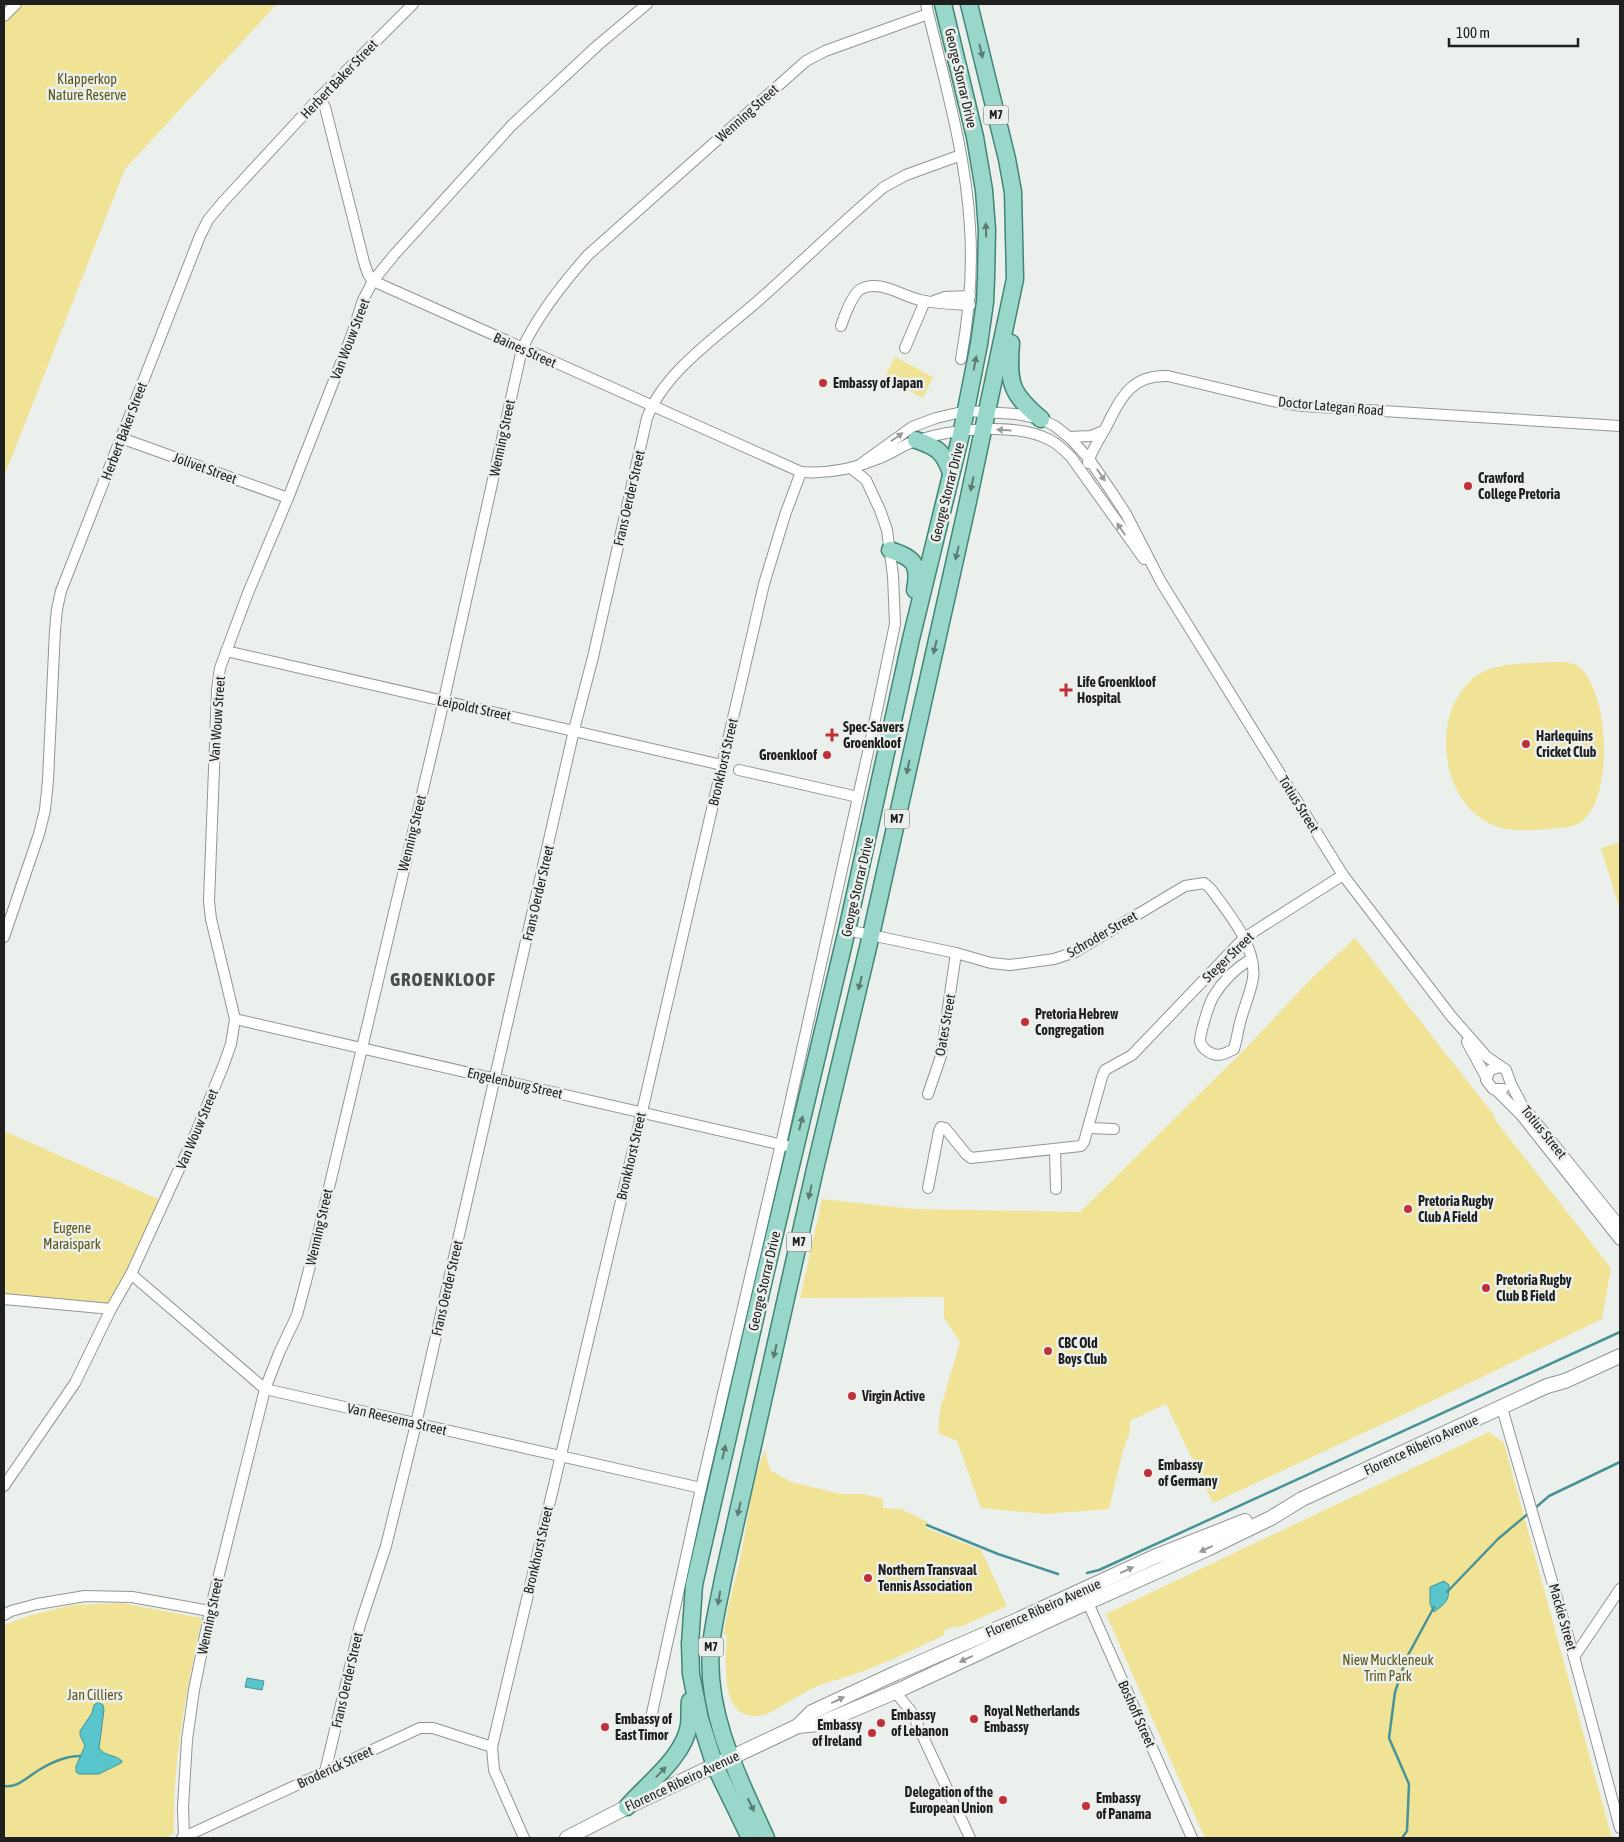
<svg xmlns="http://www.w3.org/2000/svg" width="1624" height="1842" font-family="'Asap Condensed',sans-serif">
  <rect width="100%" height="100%" fill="#ebf0ec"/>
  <g fill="#f1e395">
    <path d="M4,4H277L125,169L4,477Z"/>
    <path d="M895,357L933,377L923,398L884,378Z"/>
    <path d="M1550,662C1558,662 1568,661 1576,665C1610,685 1616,803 1578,824C1567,829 1527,831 1514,830C1443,825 1423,716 1476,676C1495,662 1527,664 1550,662Z"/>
    <path d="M1620,842V911L1601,848Z"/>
    <path d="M1355,938L1494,1115L1495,1120L1611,1268L1602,1319L1432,1401L1213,1503L1166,1404L1130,1421V1431L1123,1451L1109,1509L1046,1514L981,1508L957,1441L938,1433L940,1410L960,1342L944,1318V1297L800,1298L822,1199L913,1209L1080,1212L1248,1046L1311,979Z"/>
    <path d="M4,1131L167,1203L113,1309L4,1298Z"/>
    <path d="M1489,1432L1504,1443L1612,1838H1205L1106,1614Z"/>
    <path d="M765,1450L770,1470L791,1482L841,1494H863L883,1499V1508L901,1509L928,1522L926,1528L981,1550L1007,1606L958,1628L956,1626L945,1630L944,1635C905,1654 870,1671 829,1682C811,1687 784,1705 767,1714C719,1728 725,1665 727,1635H724C726,1608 735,1585 740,1559C748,1524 750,1484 765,1450Z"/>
    <path d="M121,1603L202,1618C187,1688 172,1762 174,1834L164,1838H4V1625L31,1615L72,1605Z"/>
  </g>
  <g fill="#59c5cd" stroke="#479398">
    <path d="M1444,1581L1449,1585C1449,1601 1447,1602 1434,1612L1430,1604V1587Z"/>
    <path d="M247,1678L264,1681L262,1690L245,1687Z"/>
    <path d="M98,1702L103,1705L104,1710L99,1748C105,1757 115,1754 122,1761L121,1763L99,1774H79L76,1772V1766L85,1746L80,1735V1731L92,1713L94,1705Z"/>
  </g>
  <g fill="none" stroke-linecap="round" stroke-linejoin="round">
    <g stroke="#479398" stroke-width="2.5">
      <path d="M1534,1509L1549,1496L1620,1462"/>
      <path d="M927,1525L998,1554L1058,1574"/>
      <path d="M1087,1573L1099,1570L1620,1332"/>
      <path d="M1447,1592L1498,1539L1530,1512"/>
      <path d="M4,1786C18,1788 27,1777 39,1770C52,1762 65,1756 80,1756"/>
      <path d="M1402,1838L1407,1831L1409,1784L1389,1738L1395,1692L1407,1657L1434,1607"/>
    </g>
    <g stroke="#929693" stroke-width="12">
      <g id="street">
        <path d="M926,4C943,76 966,153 970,227C973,272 969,315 961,359"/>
        <path d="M4,16L16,4"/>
        <path d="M319,98L325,107L364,262L368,274L373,281L801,472C829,474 854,469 880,458C893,453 904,444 918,440C953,429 1016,422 1050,440C1058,444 1064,450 1071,457L1144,559"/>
        <path d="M934,301L945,297L970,296"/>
        <path d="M841,326C844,317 853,293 861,289C879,279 902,296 920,300C937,304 953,304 970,305"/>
        <path d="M905,348L925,301"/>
        <path d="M1069,437L1091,436L1103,431"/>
        <path d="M121,438L288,498"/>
        <path d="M1088,463C1091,451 1099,440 1105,429C1120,400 1130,374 1168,376L1277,402L1303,406L1620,426"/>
        <path d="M858,466L912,427L936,418L966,411L1016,414L1041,419L1055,426L1071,439L1089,459L1111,491L1126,514L1161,582L1343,875L1451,1016L1487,1057L1506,1070L1511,1084L1522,1105L1620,1226"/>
        <path d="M226,651L722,765"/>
        <path d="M739,770L858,797"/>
        <path d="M847,930L956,953L991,963L1010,965L1054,959L1075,952L1185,886L1204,883L1210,888C1228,912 1257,947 1253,978C1251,991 1245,1005 1241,1019C1238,1029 1237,1039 1234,1049C1223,1055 1216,1058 1206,1050C1203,1048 1201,1045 1200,1041C1200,1033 1209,1004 1213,997C1222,982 1236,968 1251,959"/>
        <path d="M4,937L39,834L45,810L48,780L55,630L57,609L61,591L200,236L208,220L222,203L319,98L413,4"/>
        <path d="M235,1019L787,1146"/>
        <path d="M1467,1042L1486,1077"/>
        <path d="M1500,1067L1490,1070L1486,1080L1493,1089H1503"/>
        <path d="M1496,1090L1521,1115L1620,1240"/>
        <path d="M928,1094L941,1056L956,953"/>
        <path d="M1088,1128L1114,1129"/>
        <path d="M1055,1150L1056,1189"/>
        <path d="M928,1188L939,1131L941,1127L945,1128L966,1154L971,1158L1081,1146L1084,1142L1102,1077L1105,1070L1132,1055L1244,938L1343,875"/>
        <path d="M131,1274L265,1389L701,1488"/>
        <path d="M4,1299L111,1309"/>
        <path d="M1502,1408L1574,1657L1620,1828"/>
        <path d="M4,1486L75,1383L111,1309L131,1274L197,1130L224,1064L231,1044L235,1019L211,919L209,901L217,690L220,668L248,593L288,498L351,337L363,300L373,281L394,255L512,125L598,45L647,4"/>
        <path d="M1085,1596L1192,1838"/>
        <path d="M4,1615L11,1611L37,1604L85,1596L132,1597L210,1611"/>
        <path d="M1574,1657L1620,1589"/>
        <path d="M895,1692L911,1711L970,1838"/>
        <path d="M649,1727L701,1488L781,1144L872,734L895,624L893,576L887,530L880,510L866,480L851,468"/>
        <path d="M325,1772L360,1625L386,1546L416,1424L574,730L593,657L647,418C664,371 722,333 759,300C801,263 841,223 884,187L906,175L961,155"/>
        <path d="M182,1838L420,1728H433L492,1747"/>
        <path d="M184,1838L183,1807L187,1740L194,1690L210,1611L265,1389L279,1353L297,1315L315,1247L439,722L522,349C538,315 563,283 588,255L806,61L825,51L928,14"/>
        <path d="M524,1838L494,1770L492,1747L638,1129L764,584L785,515L801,472"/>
      </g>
    </g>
    <g stroke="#929693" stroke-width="16">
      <g id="secondary">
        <path d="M798,1726L812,1712L896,1673L1013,1622L1154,1557L1245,1521"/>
        <path d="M567,1838L627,1807L798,1726L819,1724L895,1692L1062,1614L1207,1549L1271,1518L1302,1499L1547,1386L1565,1381L1620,1356"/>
      </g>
    </g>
    <g stroke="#418676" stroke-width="19">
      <g id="primary">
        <path d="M1011,343C1008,383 1010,393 1041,419"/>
        <path d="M916,440C937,447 944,452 951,473"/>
        <path d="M890,550C914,558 920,564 915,590"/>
        <path d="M627,1807C648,1783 684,1757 689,1725C690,1717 689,1709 690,1701"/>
        <path d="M750,1838L715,1766L700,1719L691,1674L690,1644L694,1585L765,1275L847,930L911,639L962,430L979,344L985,302L986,279L987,230L984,190L975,137L943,4"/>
        <path d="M766,1838C739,1778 705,1715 711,1646C713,1624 719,1601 723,1579L815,1169L871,935L967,506L1015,279L1013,192L1007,159L969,4"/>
      </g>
    </g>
    <use href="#street" stroke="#fff" stroke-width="10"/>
    <use href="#secondary" stroke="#fff" stroke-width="14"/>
    <use href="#primary" stroke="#98d7ca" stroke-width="16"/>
  </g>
  <defs><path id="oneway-solid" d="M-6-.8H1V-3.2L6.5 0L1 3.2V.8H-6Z" transform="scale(1.25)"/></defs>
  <g fill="#5b7b74">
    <use href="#oneway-solid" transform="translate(981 51) rotate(77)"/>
    <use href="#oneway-solid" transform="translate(986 230) rotate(-92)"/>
    <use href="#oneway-solid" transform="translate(975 363) rotate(-79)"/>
    <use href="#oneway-solid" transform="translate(972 484) rotate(102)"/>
    <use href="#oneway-solid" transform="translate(957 553) rotate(103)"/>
    <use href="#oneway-solid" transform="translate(935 647) rotate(103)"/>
    <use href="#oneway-solid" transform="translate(908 767) rotate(102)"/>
    <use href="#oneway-solid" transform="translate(860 983) rotate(104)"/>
    <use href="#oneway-solid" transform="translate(801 1123) rotate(-76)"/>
    <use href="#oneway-solid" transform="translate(810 1192) rotate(102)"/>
    <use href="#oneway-solid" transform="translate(775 1351) rotate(103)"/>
    <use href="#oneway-solid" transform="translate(724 1452) rotate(-77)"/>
    <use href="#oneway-solid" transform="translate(739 1509) rotate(103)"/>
    <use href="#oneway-solid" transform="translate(719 1598) rotate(99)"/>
    <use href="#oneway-solid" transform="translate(661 1772) rotate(-46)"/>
    <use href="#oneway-solid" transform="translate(751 1805) rotate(65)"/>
  </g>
  <g fill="#9a9a9a">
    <use href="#oneway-solid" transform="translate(1004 430) rotate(-176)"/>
    <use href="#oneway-solid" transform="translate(897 437) rotate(-35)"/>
    <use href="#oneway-solid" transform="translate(1101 475) rotate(56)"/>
    <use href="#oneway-solid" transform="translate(1121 529) rotate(-124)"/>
    <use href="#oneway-solid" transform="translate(1206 1549) rotate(155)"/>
    <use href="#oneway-solid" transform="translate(1127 1570) rotate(-25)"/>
    <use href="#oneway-solid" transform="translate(966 1659) rotate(155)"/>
    <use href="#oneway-solid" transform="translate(838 1700) rotate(-25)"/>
  </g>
  <g fill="#c03039" stroke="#ebf0ec" stroke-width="2">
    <circle cx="823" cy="383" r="5"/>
    <circle cx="1468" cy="486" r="5"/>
    <path d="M1063.5 682.5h5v5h5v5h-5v5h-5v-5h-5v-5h5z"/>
    <path d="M829.5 727.5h5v5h5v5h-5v5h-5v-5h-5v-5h5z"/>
    <circle cx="1526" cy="744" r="5"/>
    <circle cx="827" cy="755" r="5"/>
    <circle cx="1025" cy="1022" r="5"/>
    <circle cx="1408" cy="1209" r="5"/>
    <circle cx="1486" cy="1288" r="5"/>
    <circle cx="1048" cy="1351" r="5"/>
    <circle cx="852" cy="1396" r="5"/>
    <circle cx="1148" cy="1473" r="5"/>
    <circle cx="868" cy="1578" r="5"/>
    <circle cx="974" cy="1719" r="5"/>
    <circle cx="881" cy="1723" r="5"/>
    <circle cx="605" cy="1727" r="5"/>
    <circle cx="872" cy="1733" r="5"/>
    <circle cx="1003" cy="1800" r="5"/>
    <circle cx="1086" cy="1806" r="5"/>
  </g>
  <g text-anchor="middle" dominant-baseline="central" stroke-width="5" stroke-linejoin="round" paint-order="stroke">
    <g fill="#ebf0ec" stroke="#5c5e5c" stroke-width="1">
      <rect x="983.5" y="105.5" width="25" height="19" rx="4"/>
      <rect x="884.5" y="809.5" width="25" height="19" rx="4"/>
      <rect x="786.5" y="1232.5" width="25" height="19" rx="4"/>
      <rect x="698.5" y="1637.5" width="25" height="19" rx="4"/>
    </g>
    <g font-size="12" font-weight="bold" fill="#1e1f1e">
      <text x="996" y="115">M7</text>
      <text x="897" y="819">M7</text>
      <text x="799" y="1242">M7</text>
      <text x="711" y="1647">M7</text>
    </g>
    <g font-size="14" fill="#1e1f1e" stroke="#ebf0ec">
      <text transform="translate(961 78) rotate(77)">George Storrar Drive</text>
      <text transform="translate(339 79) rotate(-46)">Herbert Baker Street</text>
      <text transform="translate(747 113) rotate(-42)">Wenning Street</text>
      <text transform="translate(350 339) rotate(-69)">Van Wouw Street</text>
      <text transform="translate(525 350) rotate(24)">Baines Street</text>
      <text transform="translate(1331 406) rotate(5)">Doctor Lategan Road</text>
      <text transform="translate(124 431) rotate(-69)">Herbert Baker Street</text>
      <text transform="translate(502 438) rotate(-78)">Wenning Street</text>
      <text transform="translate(205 468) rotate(20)">Jolivet Street</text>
      <text transform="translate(947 492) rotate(-76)">George Storrar Drive</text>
      <text transform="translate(629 498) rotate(-77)">Frans Oerder Street</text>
      <text transform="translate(474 708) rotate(12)">Leipoldt Street</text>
      <text transform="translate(217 719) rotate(-86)">Van Wouw Street</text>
      <text transform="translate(723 762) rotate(-77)">Bronkhorst Street</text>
      <text transform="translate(1299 804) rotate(58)">Totius Street</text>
      <text transform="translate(412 833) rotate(-76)">Wenning Street</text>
      <text transform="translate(857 887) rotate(-77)">George Storrar Drive</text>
      <text transform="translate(538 893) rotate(-77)">Frans Oerder Street</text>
      <text transform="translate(1102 934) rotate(-30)">Schroder Street</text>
      <text transform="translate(1228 957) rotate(-44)">Steger Street</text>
      <text transform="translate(945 1025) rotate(-80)">Oates Street</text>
      <text transform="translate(515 1083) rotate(13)">Engelenburg Street</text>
      <text transform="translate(197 1129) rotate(-67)">Van Wouw Street</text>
      <text transform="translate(1544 1132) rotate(51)">Totius Street</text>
      <text transform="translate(631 1156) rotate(-77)">Bronkhorst Street</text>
      <text transform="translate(319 1227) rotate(-77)">Wenning Street</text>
      <text transform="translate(764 1281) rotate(-77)">George Storrar Drive</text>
      <text transform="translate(447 1288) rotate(-77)">Frans Oerder Street</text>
      <text transform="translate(397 1419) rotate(13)">Van Reesema Street</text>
      <text transform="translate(1421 1445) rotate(-25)">Florence Ribeiro Avenue</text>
      <text transform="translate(538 1550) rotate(-77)">Bronkhorst Street</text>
      <text transform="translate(1043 1608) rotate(-24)">Florence Ribeiro Avenue</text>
      <text transform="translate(210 1616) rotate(-78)">Wenning Street</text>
      <text transform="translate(1563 1617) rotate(74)">Mackie Street</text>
      <text transform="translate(347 1680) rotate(-77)">Frans Oerder Street</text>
      <text transform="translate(1137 1714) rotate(66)">Boshoff Street</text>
      <text transform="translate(335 1767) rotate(-25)">Broderick Street</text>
      <text transform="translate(682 1781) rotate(-25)">Florence Ribeiro Avenue</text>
    </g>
    <g font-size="14" fill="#5f561c" stroke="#ebf0ec">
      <text x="87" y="79">Klapperkop<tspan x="87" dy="16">Nature Reserve</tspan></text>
      <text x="72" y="1228">Eugene<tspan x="72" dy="16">Maraispark</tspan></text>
      <text x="1388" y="1660">Niew Muckleneuk<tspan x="1388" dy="16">Trim Park</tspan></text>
      <text x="95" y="1695">Jan Cilliers</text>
    </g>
    <g font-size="14" font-weight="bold" fill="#1e1f1e" stroke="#ebf0ec" text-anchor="start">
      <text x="833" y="383">Embassy of Japan</text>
      <text x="1478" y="478">Crawford<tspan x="1478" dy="16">College Pretoria</tspan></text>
      <text x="1077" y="682">Life Groenkloof<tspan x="1077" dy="16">Hospital</tspan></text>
      <text x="843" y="727">Spec-Savers<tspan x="843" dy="16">Groenkloof</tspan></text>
      <text x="1536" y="736">Harlequins<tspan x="1536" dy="16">Cricket Club</tspan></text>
      <text x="817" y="755" text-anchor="end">Groenkloof</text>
      <text x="1035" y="1014">Pretoria Hebrew<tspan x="1035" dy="16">Congregation</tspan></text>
      <text x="1418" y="1201">Pretoria Rugby<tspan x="1418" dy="16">Club A Field</tspan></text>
      <text x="1496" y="1280">Pretoria Rugby<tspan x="1496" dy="16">Club B Field</tspan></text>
      <text x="1058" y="1343">CBC Old<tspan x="1058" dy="16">Boys Club</tspan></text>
      <text x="862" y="1396">Virgin Active</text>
      <text x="1158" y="1465">Embassy<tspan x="1158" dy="16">of Germany</tspan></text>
      <text x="878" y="1570">Northern Transvaal<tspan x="878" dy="16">Tennis Association</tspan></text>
      <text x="984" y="1711">Royal Netherlands<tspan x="984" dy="16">Embassy</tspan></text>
      <text x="891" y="1715">Embassy<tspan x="891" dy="16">of Lebanon</tspan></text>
      <text x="615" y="1719">Embassy of<tspan x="615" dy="16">East Timor</tspan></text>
      <text x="862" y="1725" text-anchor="end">Embassy<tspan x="862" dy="16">of Ireland</tspan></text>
      <text x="993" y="1792" text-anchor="end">Delegation of the<tspan x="993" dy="16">European Union</tspan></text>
      <text x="1096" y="1798">Embassy<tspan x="1096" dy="16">of Panama</tspan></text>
    </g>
    <g font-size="19" font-weight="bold" letter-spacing="1" fill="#4a4e4b" stroke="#ebf0ec">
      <text x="443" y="979">GROENKLOOF</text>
    </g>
  </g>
  <rect width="1624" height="1842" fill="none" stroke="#1e1f1e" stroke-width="10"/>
  <path d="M1449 38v8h129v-8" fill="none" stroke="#1e1f1e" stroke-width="2.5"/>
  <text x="1456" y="38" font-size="15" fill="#1e1f1e" stroke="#ebf0ec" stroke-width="4" paint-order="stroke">100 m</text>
</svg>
